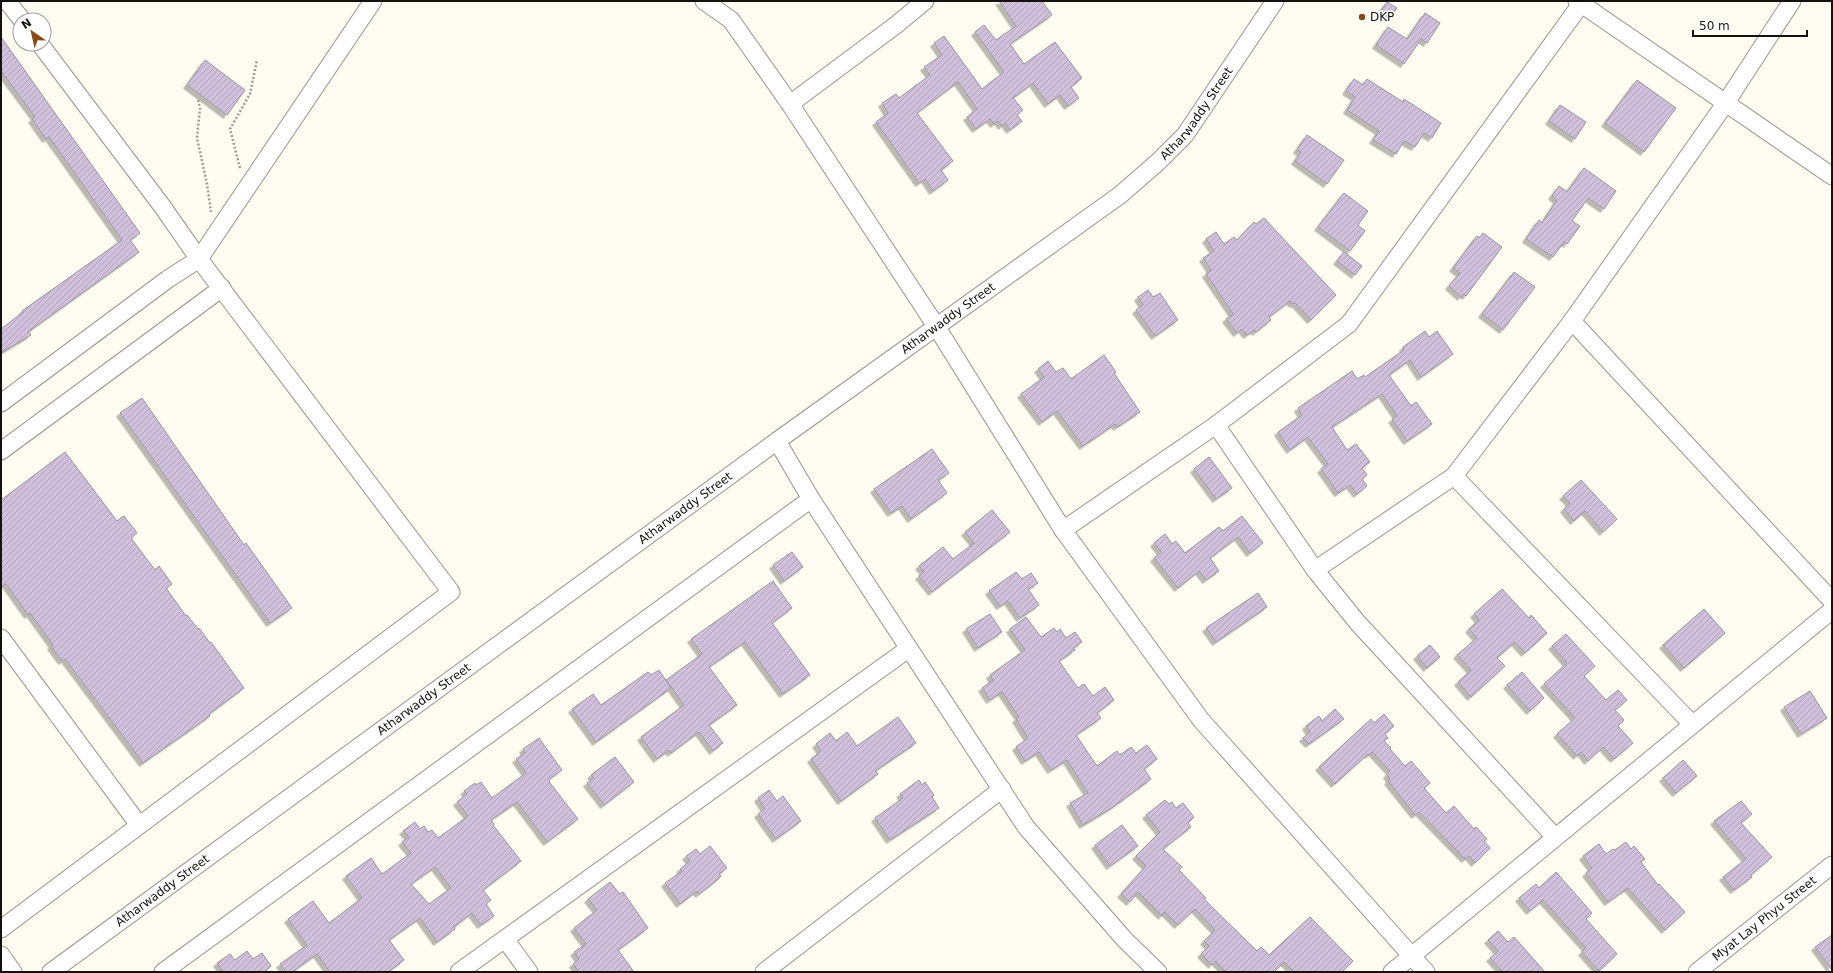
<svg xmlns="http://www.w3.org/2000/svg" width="1833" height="973" font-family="'DejaVu Sans',sans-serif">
  <defs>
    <pattern id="building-hatch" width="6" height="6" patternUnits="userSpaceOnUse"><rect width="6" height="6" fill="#d0c0dc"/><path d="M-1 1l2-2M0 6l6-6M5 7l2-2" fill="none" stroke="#b2a4bc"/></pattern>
    <filter id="shadow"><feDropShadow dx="-3.5" dy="3.5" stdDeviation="0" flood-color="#0004"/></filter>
  </defs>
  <rect width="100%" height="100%" fill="#fefbf1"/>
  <g fill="url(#building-hatch)" stroke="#99959d" fill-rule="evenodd" filter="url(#shadow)">
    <path d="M999,1H1042L1052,15L1010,44L1024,64L1055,42L1082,78L1071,87L1079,98L1068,106L1060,95L1048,104L1033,83L1013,98L1023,110L1017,115L1022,121L1010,130L1005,123L1002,126L998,121L994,124L990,119L976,129L967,117L977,109L958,82L917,113L953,161L941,170L948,180L933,191L925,179L919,183L876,122L888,113L882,103L896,94L899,98L930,75L924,67L942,55L934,43L944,36L982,89L1004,72L975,32L984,25L996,40L1016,26Z"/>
    <path d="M1387,2L1397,8L1390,18L1380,12Z"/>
    <path d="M1425,13L1440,23L1427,43L1421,39L1404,64L1376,45L1388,27L1407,39Z"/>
    <path d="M1,37L140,233L130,240L139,252L28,332L31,335L1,353V329L23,312L22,311L122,240L49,137L46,139L32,119L35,117L1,71Z"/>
    <path d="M205,60L245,90L227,115L187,85Z"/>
    <path d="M1354,79L1363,85L1367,79L1403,102L1404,99L1441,123L1432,138L1424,133L1415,147L1404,141L1396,154L1373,140L1379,131L1347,110L1355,97L1346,91Z"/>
    <path d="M1637,80L1676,108L1644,152L1605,123Z"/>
    <path d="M1560,105L1586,122L1575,139L1549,121Z"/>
    <path d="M1307,135L1344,160L1327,184L1295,161L1301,152L1297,150Z"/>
    <path d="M1584,168L1616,191L1604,209L1588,198L1572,221L1580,226L1567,244L1564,242L1553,257L1526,239L1539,220L1542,223L1557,200L1552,196L1559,186L1567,192Z"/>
    <path d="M1344,193L1368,211L1358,225L1365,231L1350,251L1318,227Z"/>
    <path d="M1264,218L1336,295L1311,320L1295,303L1293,304L1290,301L1269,317L1271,320L1256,332L1254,330L1247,335L1242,329L1237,333L1226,319L1233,314L1206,274L1211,270L1203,258L1214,251L1206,239L1216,232L1224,244L1234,237L1237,240L1254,222L1256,224Z"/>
    <path d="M1483,233L1502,247L1466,296L1463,294L1461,297L1449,286L1460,273L1453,268L1477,236L1479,238Z"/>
    <path d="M1344,252L1362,266L1355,275L1337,261Z"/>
    <path d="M1514,272L1535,287L1503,330L1482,314Z"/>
    <path d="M1148,290L1153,297L1160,293L1178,320L1155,336L1136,310L1143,305L1138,297Z"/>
    <path d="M1425,331L1429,337L1437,331L1453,354L1421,377L1410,360L1389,375L1411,406L1416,402L1432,424L1407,441L1392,419L1397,416L1382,394L1332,427L1347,450L1356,444L1370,462L1362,468L1367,475L1362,479L1367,486L1357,494L1350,485L1338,493L1321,469L1328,464L1308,437L1290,450L1278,432L1302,415L1298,408L1352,371L1357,379L1364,375L1365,377L1404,350L1403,347Z"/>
    <path d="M1104,355L1116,372L1114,373L1140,412L1117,427L1115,424L1083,446L1057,411L1042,422L1021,394L1044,377L1038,369L1048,361L1056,372L1063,368L1071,379Z"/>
    <path d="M142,398L244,545L246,543L292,608L270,623L120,413Z"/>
    <path d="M932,449L949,473L938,480L947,493L911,519L902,506L891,513L874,489Z"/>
    <path d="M65,452L117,521L124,516L137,533L131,538L155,570L159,566L172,584L166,588L186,616L187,615L198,629L199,628L210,643L211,642L244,688L209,714L210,716L143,763L65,659L62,661L51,646L53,645L30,613L28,615L6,584L1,588V500Z"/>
    <path d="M1209,457L1232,488L1216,499L1194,469Z"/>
    <path d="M1581,480L1617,519L1603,532L1585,511L1574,521L1564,509L1570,503L1563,496Z"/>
    <path d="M992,510L1010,532L932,592L919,576L924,572L919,566L943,547L953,559L974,543L965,532Z"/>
    <path d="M1242,516L1263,543L1250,553L1238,537L1210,558L1219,571L1206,580L1199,571L1178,588L1154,558L1161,552L1154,543L1165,534L1172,544L1176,541L1185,553L1219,527L1223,531Z"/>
    <path d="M792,552L803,567L784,581L773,565Z"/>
    <path d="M1016,572L1022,579L1031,573L1038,583L1028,589L1039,605L1020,618L1008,601L1000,606L989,591Z"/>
    <path d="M773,581L792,608L772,623L810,675L783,694L745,642L709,667L737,705L709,725L723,743L713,751L699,732L671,753L669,750L657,759L641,737L684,705L666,680L702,654L691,639Z"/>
    <path d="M1502,589L1529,618L1531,615L1547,633L1525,653L1515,642L1497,658L1505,666L1471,697L1458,682L1471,670L1457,655L1477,638L1469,629L1479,620L1474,614Z"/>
    <path d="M1258,593L1267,607L1216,642L1206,628Z"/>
    <path d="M1704,609L1725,633L1684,668L1663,645Z"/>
    <path d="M990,614L1002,632L978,648L966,629Z"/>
    <path d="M1026,617L1041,637L1054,628L1057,632L1060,629L1066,638L1075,632L1082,642L1073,648L1075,650L1059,661L1078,688L1084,684L1093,696L1105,687L1114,700L1097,713L1101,718L1076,735L1097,766L1117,751L1120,755L1131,747L1136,753L1147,745L1157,759L1144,769L1151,779L1113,807L1083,825L1070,803L1088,793L1067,760L1051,770L1039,752L1025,761L1016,747L1028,738L1016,719L1019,717L1002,692L990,700L982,688L993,680L990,675L1025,650L1010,629Z"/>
    <path d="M1566,634L1595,666L1584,676L1606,700L1618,690L1627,700L1615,710L1624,720L1618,726L1633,743L1614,759L1603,747L1588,761L1581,752L1577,756L1557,734L1575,718L1544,684L1567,663L1552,646Z"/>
    <path d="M1430,645L1440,657L1427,668L1417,656Z"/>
    <path d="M659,670L671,688L596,742L572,709L593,694L601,705L648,672L651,675Z"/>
    <path d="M1522,672L1544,698L1530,711L1507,685Z"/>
    <path d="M1810,691L1827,718L1801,734L1784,707Z"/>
    <path d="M1335,709L1344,719L1309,744L1303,738L1310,732L1306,726L1319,716L1322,721Z"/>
    <path d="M1384,714L1394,726L1385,734L1388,738L1384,741L1391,748L1390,749L1405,766L1411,761L1430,783L1424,788L1446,813L1454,806L1474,829L1476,827L1487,839L1484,841L1490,848L1475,863L1469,856L1465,859L1419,812L1415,815L1388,781L1390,779L1387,775L1390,771L1372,752L1369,755L1368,754L1335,784L1319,767L1371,719L1374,723Z"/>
    <path d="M898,717L916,743L875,771L878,774L841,801L811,759L821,751L816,744L830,733L836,741L847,732L857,746Z"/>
    <path d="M539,738L562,770L549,779L550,783L578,819L547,842L517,802L491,820L494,824L493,825L521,861L483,890L491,900L486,904L494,916L481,925L472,913L454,927L455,929L437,942L420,918L389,940L404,960L388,972H330L317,954L292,972H286L280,964L307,945L288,919L313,901L329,923L362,898L346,876L371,858L382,874L411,853L402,842L409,837L403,831L415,822L420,829L424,826L428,832L432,830L438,838L468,816L457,802L467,794L464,791L475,783L476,785L481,782L492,798L526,773L516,759L525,753L523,749ZM435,867L451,888L429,904L411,884Z"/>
    <path d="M615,757L634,782L604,805L587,783L594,778L591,775Z"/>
    <path d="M1683,760L1697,776L1676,793L1663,778Z"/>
    <path d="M919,780L922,785L925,782L934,795L932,797L939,808L890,840L875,818L903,798L900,794Z"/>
    <path d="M769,790L777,801L783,796L801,821L776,839L758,814L765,809L758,798Z"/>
    <path d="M1165,800L1169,804L1172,802L1176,808L1183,803L1194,817L1188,823L1191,827L1163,849L1182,867L1179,870L1206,898L1204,899L1257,951L1261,947L1269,955L1310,917L1353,961L1342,972H1294L1284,962L1274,972H1226L1215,961L1212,965L1201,954L1209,946L1204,941L1215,930L1195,909L1178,925L1165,912L1162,916L1138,892L1130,902L1121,894L1146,866L1136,856L1160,832L1146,815Z"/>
    <path d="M1741,801L1752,814L1741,823L1772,857L1751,875L1752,877L1734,890L1723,877L1746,859L1714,821Z"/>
    <path d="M1122,825L1138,846L1110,866L1095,845Z"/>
    <path d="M1626,842L1631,849L1634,846L1645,859L1641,862L1658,885L1659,884L1685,912L1665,930L1628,888L1608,902L1586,873L1592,868L1583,856L1599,844L1606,854L1613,849L1615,850Z"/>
    <path d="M710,846L727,868L719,874L721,876L716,881L699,894L697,891L680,904L665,883L682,871L680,869L690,861L686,856L696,849L700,854Z"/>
    <path d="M1556,872L1592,913L1586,919L1617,954L1599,971L1582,952L1586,948L1543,900L1530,911L1519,898L1536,884L1539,888Z"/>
    <path d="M610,882L620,894L623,892L648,928L618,950L634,972H579L573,964L579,959L574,952L586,944L574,928L597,910L588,899Z"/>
    <path d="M1498,931L1508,942L1514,937L1545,972H1503L1490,958L1498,951L1488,940Z"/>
    <path d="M1832,935V970L1815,947Z"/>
    <path d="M247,951L253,959L262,953L271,966L264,972H219L222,970L217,963L230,954L235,960Z"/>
  </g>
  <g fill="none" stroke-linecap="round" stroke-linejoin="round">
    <g stroke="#98958d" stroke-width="19">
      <g id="minor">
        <path d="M7,1L22,20"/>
        <path d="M704,1L731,20L790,104L936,326L1063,530L1201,720L1426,972"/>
        <path d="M1577,1L1832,176"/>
        <path d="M790,104L896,25L925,1"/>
        <path d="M1572,321L1832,601"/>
        <path d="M1,403L168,279L199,259L162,206L40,44"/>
        <path d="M1216,425L1315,570L1357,622L1555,837"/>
        <path d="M777,441L811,499L1026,827L1125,940L1158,972"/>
        <path d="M1,451L222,288"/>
        <path d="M1454,476L1692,724"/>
        <path d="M1063,530L1216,425L1349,324L1581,4"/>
        <path d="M1315,570L1454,476L1572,321L1725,104L1792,1"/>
        <path d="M1,638L139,825"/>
        <path d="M1,929L451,592L199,259L373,1"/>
        <path d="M505,939L529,972"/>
        <path d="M1,955L13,972"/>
        <path id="s1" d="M51,972L777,441L1120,195L1158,162L1185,135L1275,1"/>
        <path d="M163,972L811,499"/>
        <path d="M459,972L908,649"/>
        <path d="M764,972L1002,789"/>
        <path d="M1392,972L1832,610"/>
        <path id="s2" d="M1697,972L1832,865"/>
      </g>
    </g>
    <g stroke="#9f9c95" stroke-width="2.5" stroke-dasharray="2 2" stroke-linecap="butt">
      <path d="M198,100L200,108L197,138L207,184L211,212"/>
      <path d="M240,168L230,129L250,94L257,60"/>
    </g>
    <use href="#minor" stroke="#fff" stroke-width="17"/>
  </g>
  <circle fill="#894717" stroke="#fff" stroke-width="1.5" cx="1362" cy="17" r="4"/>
  <g text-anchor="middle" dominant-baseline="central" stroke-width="3" stroke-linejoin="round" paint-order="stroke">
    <g font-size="12" fill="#14120f" stroke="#fff" text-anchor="start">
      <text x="1370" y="17">DKP</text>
    </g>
    <g font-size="12" fill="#14120f" stroke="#fff">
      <text stroke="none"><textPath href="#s1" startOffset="1434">Atharwaddy Street</textPath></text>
      <text stroke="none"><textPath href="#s1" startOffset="1110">Atharwaddy Street</textPath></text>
      <text stroke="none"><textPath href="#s1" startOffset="786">Atharwaddy Street</textPath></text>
      <text stroke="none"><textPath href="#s1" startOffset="462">Atharwaddy Street</textPath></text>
      <text stroke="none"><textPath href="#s1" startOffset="138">Atharwaddy Street</textPath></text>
      <text stroke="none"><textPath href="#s2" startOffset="86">Myat Lay Phyu Street</textPath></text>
    </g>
  </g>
  <rect width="1833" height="973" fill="none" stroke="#14120f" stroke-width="4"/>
  <g transform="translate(32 32) rotate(326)"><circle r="19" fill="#ffffff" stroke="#a1a09f"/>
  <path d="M0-3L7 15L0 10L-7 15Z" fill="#894717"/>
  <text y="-6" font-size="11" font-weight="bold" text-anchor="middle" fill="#14120f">N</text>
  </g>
  <path d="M1693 30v6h114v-6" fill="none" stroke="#14120f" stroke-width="2"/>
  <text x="1699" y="30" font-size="12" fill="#14120f" stroke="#ffffff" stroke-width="3" paint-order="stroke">50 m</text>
</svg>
